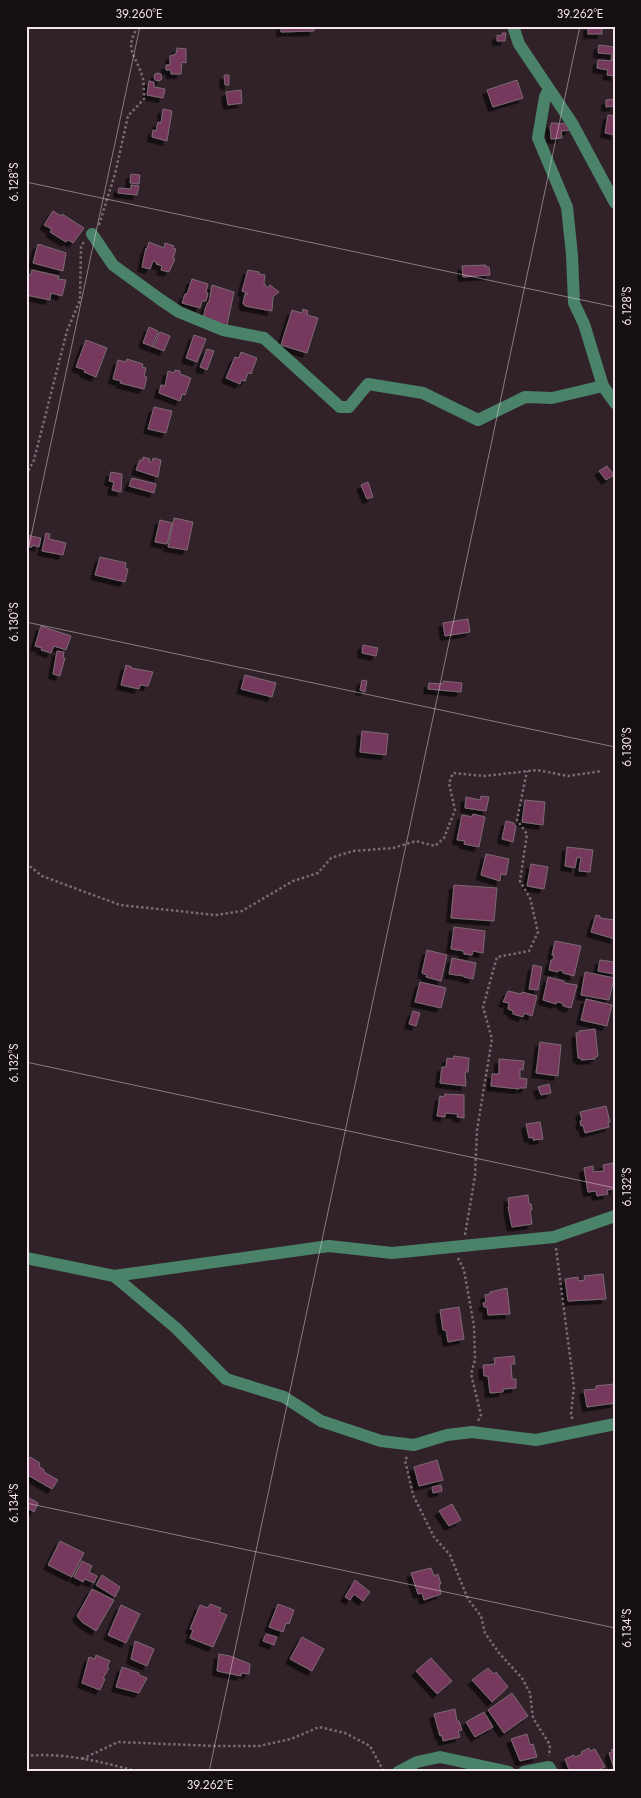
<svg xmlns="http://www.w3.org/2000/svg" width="641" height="1798" font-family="Jost,sans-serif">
  <defs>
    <filter id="shadow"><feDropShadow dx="-4.5" dy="4.5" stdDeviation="0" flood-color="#0009"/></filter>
  </defs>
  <rect width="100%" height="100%" fill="#31222a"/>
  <g fill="#76395c" stroke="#7b6a73" filter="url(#shadow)">
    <path d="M281,26H314V31L281,32Z"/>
    <rect x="588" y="26" width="14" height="8"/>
    <path d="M502,33H506L505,41H497V35L502,36Z"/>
    <path d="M599,45L615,47V61L611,60L612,54L598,53Z"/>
    <path d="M177,48L186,49V63L182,62L181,74H171V70H166V65H170V56L176,54Z"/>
    <path d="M598,60L615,61V76L607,75L608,70L597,68Z"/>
    <circle cx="158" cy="77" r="4"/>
    <path d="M224,75H229V85H225Z"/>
    <path d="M517,80L523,98L493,107L487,90Z"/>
    <path d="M149,81L154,82V87L165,89L163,98L147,95Z"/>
    <path d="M241,90L242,103L228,105L226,92Z"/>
    <path d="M615,99V106L606,107V100Z"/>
    <path d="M163,109L172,111L167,141L152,137L153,130L156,131L158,122L161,123Z"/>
    <path d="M608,115L615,116V135L605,133Z"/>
    <path d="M551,123H557V124L569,123L570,130L561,131L562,138L551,139L550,126L552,125Z"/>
    <path d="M131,174L140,175L139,184L130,183Z"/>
    <path d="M131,185L139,186L137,195L118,193L119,188L131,189Z"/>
    <path d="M53,211L61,216L62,214L84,228L73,243L68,240L66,242L50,232L52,229L44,225Z"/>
    <path d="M149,242L164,248L165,243L174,246L173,248L176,249L173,258L175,259L169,272L161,270L162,266L156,264L157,262L153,261L150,269L142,267L146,248L147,249Z"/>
    <path d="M38,244L66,253L63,271L33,263Z"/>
    <path d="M486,265V267H489L490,275L463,277L462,266Z"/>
    <path d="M32,270L59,276L58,279L66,280L62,296L51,293L50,300L26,295V279L27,274L31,275Z"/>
    <path d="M248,270L259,272V274L265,275L264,283L267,288L270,285L279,292L273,297L272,311L245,306L243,303L245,294H248L242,291Z"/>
    <path d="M192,279L208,284L206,292L208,293L206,301H202L200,308L182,303L185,294H187Z"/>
    <path d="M212,285L234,292L227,325L203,320L205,309L208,302H209Z"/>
    <path d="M303,309L308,311L307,315L318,318L307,353L281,345L292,310L302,313Z"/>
    <path d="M149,327L158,331V333L152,346H154L160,332L170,336L164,351L143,343Z"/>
    <path d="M194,335L206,339L197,362L186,358Z"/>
    <path d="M86,340L107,348L96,377L84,372L85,370L76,367Z"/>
    <path d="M207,349L214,351L207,370L200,367Z"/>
    <path d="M241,352L257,358L251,374L248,373L245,381L241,380L240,384L226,378L235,357L239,358Z"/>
    <path d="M127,359L143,364L142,367L146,368L144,377H147L144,389L120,383L121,381L113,379L118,360L126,362Z"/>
    <path d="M175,370L180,371V374L191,378L185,395L182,394L180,401L159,393L161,385L165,386L168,371L174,373Z"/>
    <path d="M154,407L172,411L166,433L148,429Z"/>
    <path d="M143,457L150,459L149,462H152L153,458L161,460L158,477L136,470L139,462L140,460H143Z"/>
    <path d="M607,466L614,475L606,480L599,471Z"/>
    <path d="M111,472L122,474L121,492L112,490L114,482L109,481Z"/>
    <path d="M132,478L156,484L154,493L129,486Z"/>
    <path d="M368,482L373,497L367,499L361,485Z"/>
    <path d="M174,518L193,522L187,550L168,547Z"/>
    <path d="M160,520L172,523L167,544L155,542Z"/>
    <path d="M46,533L50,534L49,539L66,543L63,555L42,551Z"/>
    <path d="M26,535L41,538L39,547L32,545V547H28L26,548Z"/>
    <path d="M100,557L126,563L125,568L128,569L125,582L95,575Z"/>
    <path d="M468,619L470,632L445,636L443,623Z"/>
    <path d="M41,626L71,636L66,650L54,646L51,653L41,650L42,648L35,646Z"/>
    <path d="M363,645L378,648L376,656L362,653Z"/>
    <path d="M57,651L64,652L63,658H65L60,676L53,674Z"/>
    <path d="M126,665L132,667L131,668L153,672L148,686L140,685L139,689L121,685Z"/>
    <path d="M245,675L276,683L272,697L241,689Z"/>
    <path d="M362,680L367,681L365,692L360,690Z"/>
    <path d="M443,681L462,683L461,692L428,689L429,683L443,684Z"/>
    <path d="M362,731L388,734L386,755L360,752Z"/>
    <path d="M481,796L489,797L486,811L465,808L466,797L480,800Z"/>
    <path d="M525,800L545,802L543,825L522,822Z"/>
    <path d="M473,814L485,817L479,847L464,844L465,841L457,840L462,815L472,817Z"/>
    <path d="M506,821L514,823V825L516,826L513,842L502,839Z"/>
    <path d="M567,847L593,850L590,872L579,871L581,858L577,857L575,868L565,866Z"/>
    <path d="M486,854L509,859L506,875L501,874L500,881L481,875Z"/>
    <path d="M531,864L548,867L544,889L527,886Z"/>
    <path d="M454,885L497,888L494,921L451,918Z"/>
    <path d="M596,915L600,916V918L615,920V939L591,932Z"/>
    <path d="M454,927L485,931L483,953L473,951L472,955L464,954V951L451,949Z"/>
    <path d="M555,941L581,946L574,976L563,973V971L559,970L558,972L549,970L551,960H553L554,955H552Z"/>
    <path d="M427,950L447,955L441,981L426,977L427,975L422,973Z"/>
    <path d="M452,958L476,963L473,979L464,977V976L449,974Z"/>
    <path d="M600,960L615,962L614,974L598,971Z"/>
    <path d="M533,965L542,967L538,990L529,989Z"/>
    <path d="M585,972L614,978L609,1000L581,995Z"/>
    <path d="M548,977L564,981V983L577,985L571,1008L563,1006V1003L556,1002V1004L543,1000Z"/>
    <path d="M420,982L446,988L441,1008L415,1002Z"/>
    <path d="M508,991L521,994L522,992L537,996L532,1016L524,1013L523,1017L513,1014V1011L508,1009L509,1003L503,1002Z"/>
    <path d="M586,999L612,1005L607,1026L581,1020Z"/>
    <path d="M413,1011L420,1013L416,1026L409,1024Z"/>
    <path d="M595,1029L598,1056L595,1057V1059L581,1060V1058H578L576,1033H579V1031Z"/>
    <path d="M540,1042L561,1045L558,1076L536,1073Z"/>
    <path d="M454,1056L469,1058L468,1072H465L466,1086L440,1083L442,1067H446L447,1058L453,1059Z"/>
    <path d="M499,1059L524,1061L523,1070L520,1069V1078L527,1079L526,1088H519V1089L491,1086L492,1074H499Z"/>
    <path d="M549,1084L551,1093L541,1095L538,1087Z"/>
    <path d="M445,1094L464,1095V1118L457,1117L458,1114L445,1113V1117L437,1116L440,1096L444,1097Z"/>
    <path d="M606,1106L610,1122H608L609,1127L585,1133L583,1125L581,1126L580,1121L582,1120L580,1112Z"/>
    <path d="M540,1122L543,1139L533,1140V1137L529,1138L526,1124Z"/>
    <path d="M613,1163L615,1189L607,1190L608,1194L597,1196L596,1191L588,1192L584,1168L593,1166V1172L604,1171L603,1165Z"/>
    <path d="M528,1195L529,1204H531L532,1210H530L532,1224L512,1227L508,1207H509L508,1198Z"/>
    <path d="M603,1274L606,1299L568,1301L565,1279L578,1277V1281L585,1280L584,1276Z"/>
    <path d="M507,1288L510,1314L488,1315L487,1307H484L483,1303L486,1302L485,1295L490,1294V1292Z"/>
    <path d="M459,1307L464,1339L448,1342L446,1330H443L440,1310Z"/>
    <path d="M514,1356L515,1364H511L512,1379H516V1388L503,1389V1392L490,1393L488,1376H484L483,1365L495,1364L494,1358Z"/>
    <path d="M614,1384L615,1403L587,1407L584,1390L596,1389V1386Z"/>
    <path d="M30,1457L40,1463L39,1466L44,1470V1472L58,1480L52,1489L26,1474V1464Z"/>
    <path d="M437,1460L443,1480L419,1486L414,1467Z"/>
    <path d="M441,1485L442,1491L433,1493L432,1487Z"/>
    <path d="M26,1496L38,1503L34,1512L26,1507Z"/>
    <path d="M452,1504L461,1520L449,1526L439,1511Z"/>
    <path d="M60,1541L84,1553L72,1577L48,1565Z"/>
    <path d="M82,1561L92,1566L89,1572L97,1576L94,1583L85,1579L83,1582L74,1577Z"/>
    <path d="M431,1568L434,1576L438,1574L441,1584H439L441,1594L424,1600L422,1593L418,1594L411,1573Z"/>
    <path d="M102,1575L120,1587L115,1597L96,1585Z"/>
    <path d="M355,1580L370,1592L363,1601L354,1594L350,1600L345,1597Z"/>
    <path d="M92,1589L114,1600L96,1631L82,1622L77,1616Z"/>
    <path d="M210,1604L221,1608L219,1612L227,1615L213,1647L190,1638L193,1630L190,1629L200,1605L208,1608Z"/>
    <path d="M278,1604L294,1610L289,1624L286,1623L283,1632L269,1627Z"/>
    <path d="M121,1605L140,1614L126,1643L108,1635Z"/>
    <path d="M266,1634L277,1637L274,1645L263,1641Z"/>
    <path d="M302,1637L324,1649L312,1671L290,1659Z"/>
    <path d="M135,1641L154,1649L147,1666L131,1659Z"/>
    <path d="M219,1654L230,1656L250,1664L249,1674L241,1673V1676L217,1671Z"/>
    <path d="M96,1655L110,1661L107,1667L109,1668L103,1678L105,1679L100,1690L82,1683L89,1657L95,1659Z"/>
    <path d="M431,1658L452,1681L437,1694L416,1671Z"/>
    <path d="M122,1667L139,1673V1675L147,1678L139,1693L116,1687Z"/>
    <path d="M488,1668L494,1674L496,1672L508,1687L492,1702L472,1680Z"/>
    <path d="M512,1693L528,1716L504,1733L488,1710Z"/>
    <path d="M455,1709L457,1721H459L462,1730L458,1731L460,1737L443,1741L442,1735L440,1736L434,1714Z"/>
    <path d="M484,1712L493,1727L475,1737L466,1722Z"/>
    <path d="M527,1734L530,1745L533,1744L537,1757L520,1761L511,1739Z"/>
    <path d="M589,1748L590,1751L595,1749L605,1767L593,1772H570L565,1759L574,1755L575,1757L582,1754L581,1752Z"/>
    <path d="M615,1749V1767L614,1768L609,1753L612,1752L611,1750Z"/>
  </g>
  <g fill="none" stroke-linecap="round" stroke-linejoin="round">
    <g stroke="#786b72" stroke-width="2.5" stroke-dasharray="2.5 2.5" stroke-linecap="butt">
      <path d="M99,225L115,174L128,116L144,99C144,93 144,85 143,79C137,55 122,50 139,26"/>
      <path d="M26,475L34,460L67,331L80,300L81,246L84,242"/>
      <path d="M26,863L42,876L120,905L216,915L242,911L293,881L318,873L331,858L353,851L393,848L416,841L435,846L444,838L455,810L449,783L453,773L485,776L537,770L568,776L602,771"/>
      <path d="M465,1235L475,1176L477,1130L492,1039L483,1007L497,957L529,951L538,932L530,898L520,881L527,834L517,820L527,771"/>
      <path d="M556,1248L574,1387L571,1414L573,1421"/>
      <path d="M458,1258L464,1270L474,1326L475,1360L471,1374L481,1415L478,1421"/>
      <path d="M407,1457L405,1460L413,1495L434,1537L450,1555L468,1599L481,1616L485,1633L499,1653L522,1678L530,1693L533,1718L550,1745L549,1756"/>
      <path d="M26,1756C64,1752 103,1762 139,1772"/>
      <path d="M82,1759L118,1742L216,1746H259L291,1739L319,1727L345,1733L370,1746L384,1772"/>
    </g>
    <g stroke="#4a826a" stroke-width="12">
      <path d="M513,26L519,44L572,123L615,203"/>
      <path d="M549,89L545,97L538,138L567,207L572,255L574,303L584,324L603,386L615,403"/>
      <path d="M92,234L113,265L161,300L179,312L223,330L264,338L340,407H349L368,384L423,393L478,420L525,397L552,398L603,386"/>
      <path d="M26,1258L114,1276L329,1246L392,1253L554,1237L615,1216"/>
      <path d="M114,1276L176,1328L226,1379L284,1397L321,1421L381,1441L414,1445L447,1435L472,1432L536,1440L615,1424"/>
      <path d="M398,1772L417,1762L440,1757L509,1772"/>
      <path d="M524,1772L549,1767L552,1772"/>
    </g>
  </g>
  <path fill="none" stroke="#f1e7ec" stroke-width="1" stroke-opacity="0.45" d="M26,182L615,307M26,560L140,26M26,622L615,747M26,1062L615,1188M26,1503L615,1628M209,1772L580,26"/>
  <rect width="641" height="1798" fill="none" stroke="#150e12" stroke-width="55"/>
  <rect x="28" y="28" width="586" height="1742" fill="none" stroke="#f1e7ec" stroke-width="2"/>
  <g font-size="12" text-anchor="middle" fill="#f1e7ec">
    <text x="139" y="18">39.260°E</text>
    <text x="580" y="18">39.262°E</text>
    <text transform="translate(14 182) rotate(-90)" y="4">6.128°S</text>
    <text transform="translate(627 306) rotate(-90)" y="4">6.128°S</text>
    <text transform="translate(14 622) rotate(-90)" y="4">6.130°S</text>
    <text transform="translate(627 747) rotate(-90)" y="4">6.130°S</text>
    <text transform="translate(14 1063) rotate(-90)" y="4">6.132°S</text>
    <text transform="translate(627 1187) rotate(-90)" y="4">6.132°S</text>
    <text transform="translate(14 1503) rotate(-90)" y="4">6.134°S</text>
    <text transform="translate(627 1628) rotate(-90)" y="4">6.134°S</text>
    <text x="210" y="1789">39.262°E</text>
  </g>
</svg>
